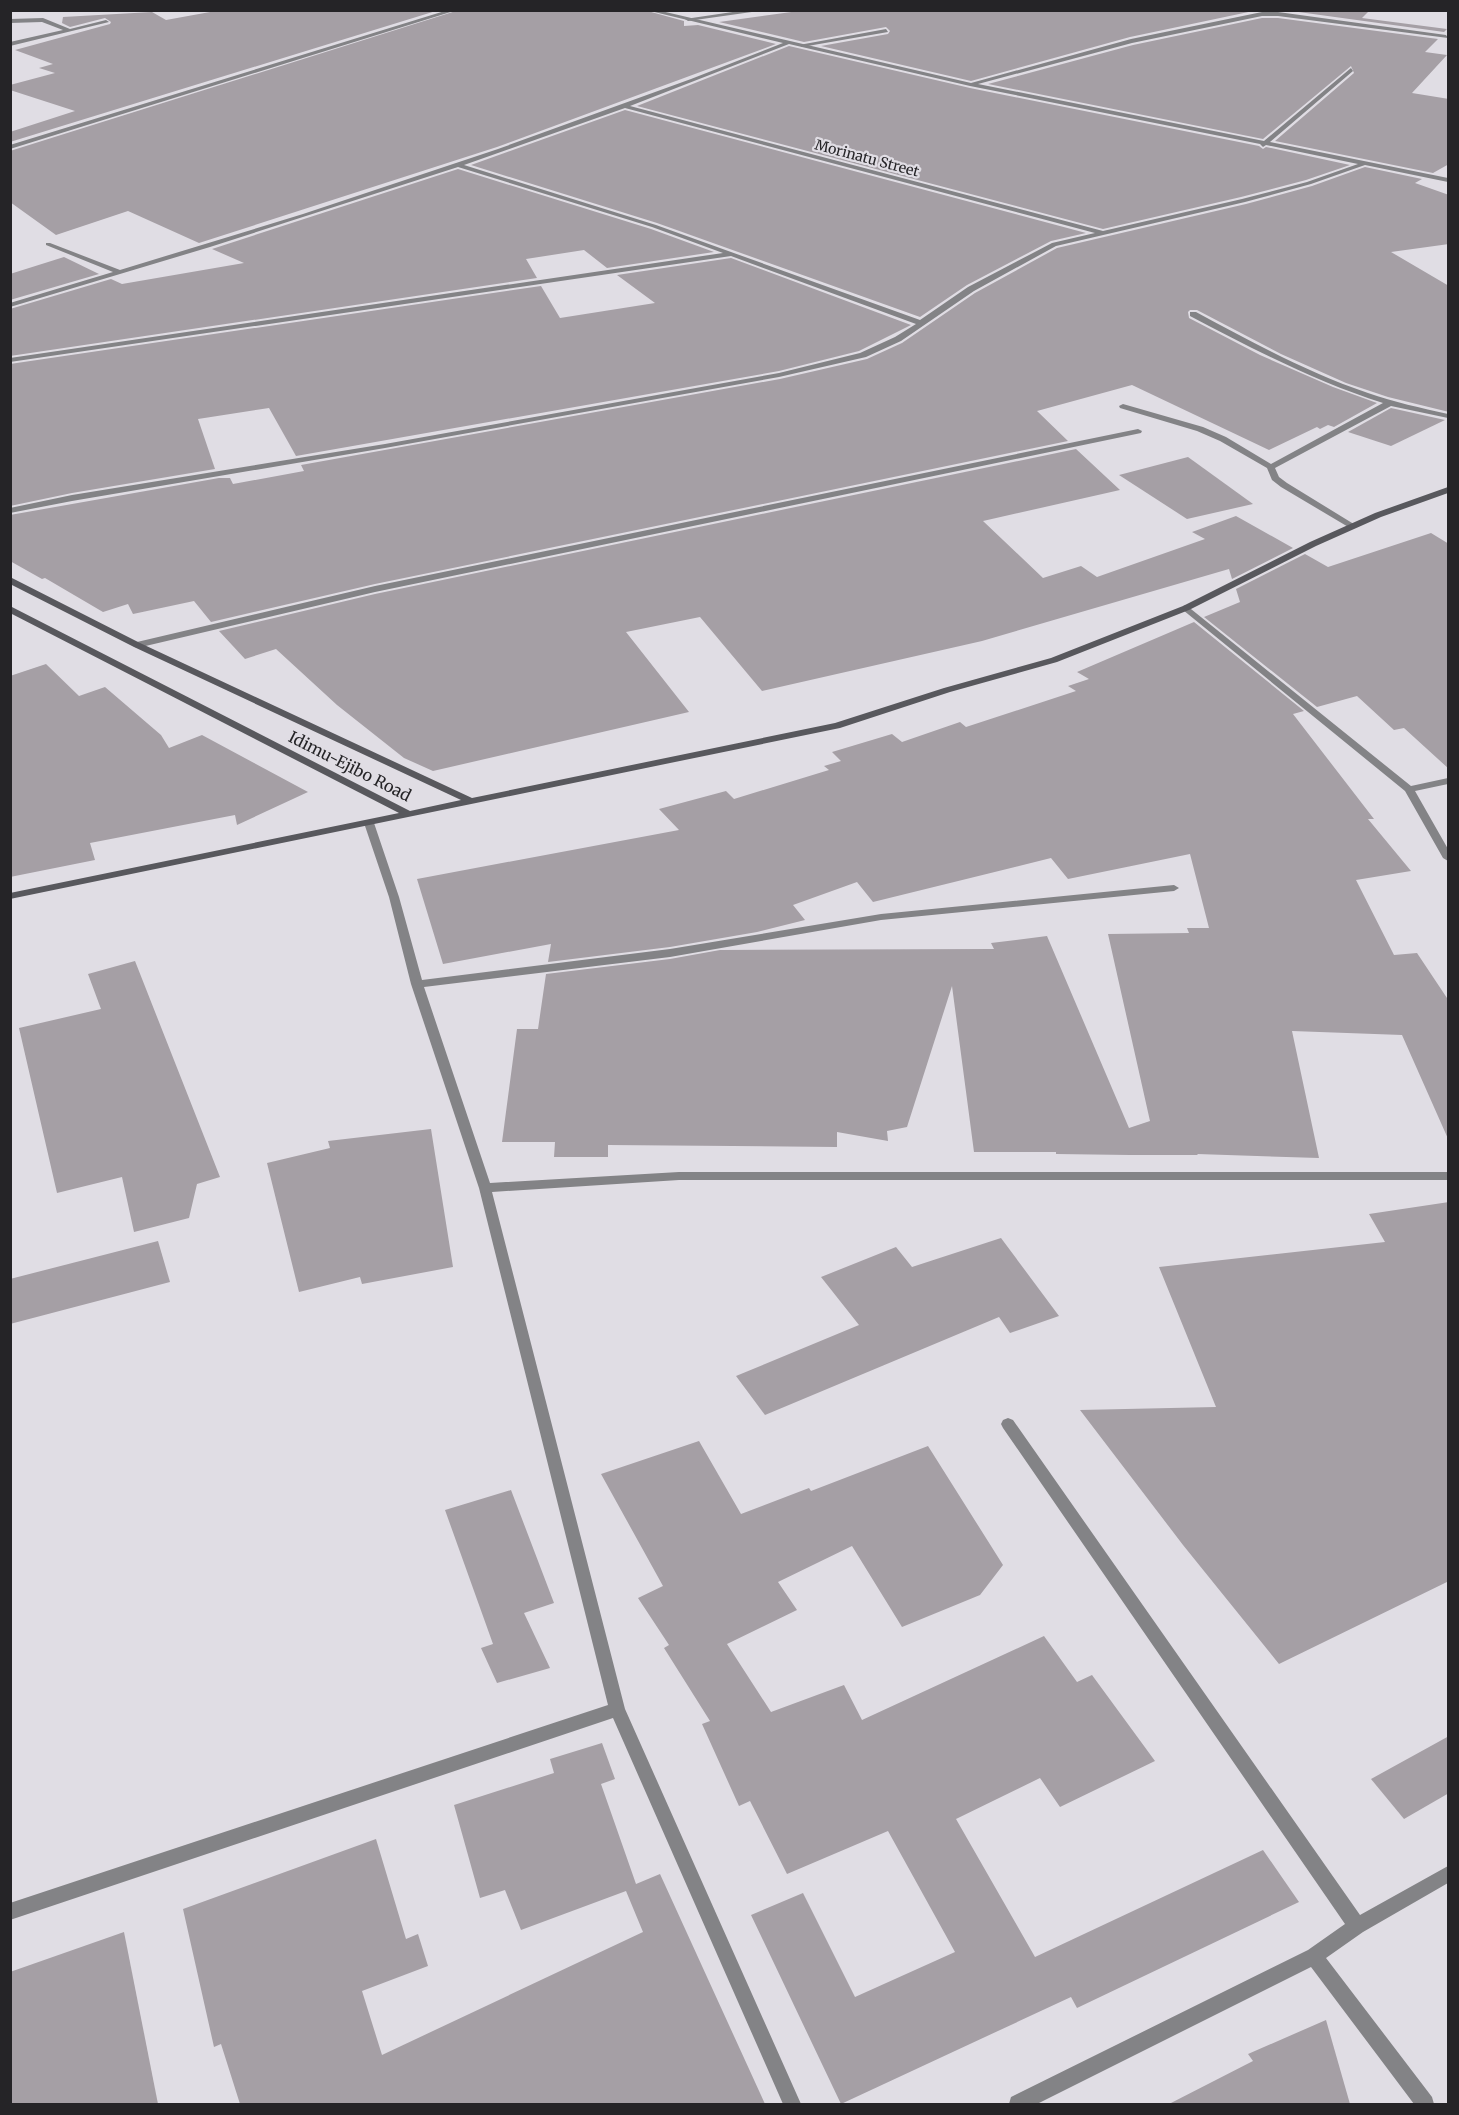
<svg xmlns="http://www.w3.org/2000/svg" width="1459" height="2115" font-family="Merriweather,serif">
  <rect width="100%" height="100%" fill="#e0dde4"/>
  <g fill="#a59fa5">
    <path d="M221,10H439L10,142V132L75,111L10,90V85L55,73L39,68L53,64L15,50L110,24L111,22L105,18L70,27L62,23L63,17L152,12L166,20Z"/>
    <path d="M459,10H644L684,21V26L698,25L776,44L497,147L199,243L128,211L56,235L10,202V151Z"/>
    <path d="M806,10H1258L1130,37L971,81L821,46L888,34L890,31L886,27L804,42L719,22Z"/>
    <path d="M1284,10H1370L1362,18L1447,29L1444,32Z"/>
    <path d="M1262,18H1278L1438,39L1425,52L1447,55L1412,93L1449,99V164L1433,173L1275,141L1354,73L1351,66L1263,139L988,84L1133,45Z"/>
    <path d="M789,46L970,88L1259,146L1263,149L1266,147L1350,165L1306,180L1241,197L1103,229L637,106Z"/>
    <path d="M625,110L1086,233L1051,241L967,285L920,317L657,223L471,165Z"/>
    <path d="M1365,167L1422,179L1415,183L1449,195V244L1391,252L1449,286V412L1388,397L1346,383L1281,354L1197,310H1190L1188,312L1189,318L1260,355L1333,387L1377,403L1334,427L1328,425L1320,429L1317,427L1269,450L1132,385L1037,411L1068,441L375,584L211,622L194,601L133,614L128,604L103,612L45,578L42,579L10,561V515L219,478H230L233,484L304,471L301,465L780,379L867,359L902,343L975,293L1057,248L1246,204L1312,186Z"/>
    <path d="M458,169L651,229L714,252L607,268L584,250L526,259L537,278L10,356V309L111,279L122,284L244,263L212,249Z"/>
    <path d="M64,257L99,274L10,300V274Z"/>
    <path d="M731,258L911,325L859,351L779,371L296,456L269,408L198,419L215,469L72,493L10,506V364L541,286L560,318L655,303L617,275Z"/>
    <path d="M1391,408L1445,420L1391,446L1348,432Z"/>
    <path d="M1076,449L1120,490L983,521L1043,578L1081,566L1097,577L1205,539L1192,532L1236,516L1293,548L1232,579L1229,569L982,641L762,691L700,617L626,632L689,712L433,771L404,758L337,705L276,649L245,659L219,631L375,594Z"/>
    <path d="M1188,457L1253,504L1187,519L1119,475Z"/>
    <path d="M1431,533L1449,544V769L1404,728L1394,730L1357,696L1317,707L1204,617L1240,602L1236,589L1305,554L1328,567Z"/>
    <path d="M1194,622L1304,711L1293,714L1374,819H1368L1411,871L1356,880L1394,955L1417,953L1449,1001V1141L1402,1035L1292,1031L1319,1158L1197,1154L1198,1155H1130L1056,1154V1152H974L952,986L907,1127L887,1131L888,1141L837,1132V1147L608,1145V1157H554L555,1142H502L517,1029H538L546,974L670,959L720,950L994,949L991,943L1047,936L1129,1128L1150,1121L1108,934L1189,933L1187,928H1209L1190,854L1068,879L1051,858L873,902L857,882L793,905L805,920L757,932L670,947L548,962L551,944L443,964L417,879L679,830L659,809L726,791L734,799L829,770L824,766L841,761L832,752L892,734L902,742L960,722L966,727L1076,691L1068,686L1089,679L1077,672Z"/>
    <path d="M46,664L79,696L105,687L161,735L169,748L202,735L308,792L237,825L235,815L90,843L95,860L10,877V676Z"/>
    <path d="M135,961L220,1177L197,1184L189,1218L134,1232L122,1177L57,1193L19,1028L101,1009L88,974Z"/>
    <path d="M431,1129L453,1267L362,1284L360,1277L299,1292L267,1163L330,1148L328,1141Z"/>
    <path d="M1449,1202V1581L1279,1664L1183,1545L1080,1410L1216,1407L1159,1267L1385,1242L1369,1214Z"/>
    <path d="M1001,1238L1059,1316L1010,1333L999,1317L765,1415L736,1376L859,1325L821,1277L896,1247L912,1267Z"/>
    <path d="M158,1241L170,1282L10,1324V1279Z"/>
    <path d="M699,1441L741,1514L809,1488L811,1491L928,1446L1003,1565L980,1595L902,1627L852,1546L778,1582L797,1610L727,1644L771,1712L844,1685L862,1720L1044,1636L1077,1682L1092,1675L1155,1761L1060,1807L1040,1778L956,1819L1035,1957L1263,1850L1299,1902L1077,2008L1071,1997L841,2104L751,1915L803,1893L855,1997L955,1952L888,1831L787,1874L750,1801L739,1806L702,1724L710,1721L664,1648L669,1645L638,1598L663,1586L601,1474Z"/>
    <path d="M511,1490L554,1603L524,1613L550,1668L497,1683L481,1648L493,1644L445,1510Z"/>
    <path d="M1449,1736V1793L1404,1819L1371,1779Z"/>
    <path d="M602,1743L615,1779L601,1784L636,1884L660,1874L765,2104H240L221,2044L214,2047L183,1909L376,1839L406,1939L418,1934L428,1966L362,1991L382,2055L643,1932L626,1891L521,1930L505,1890L480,1898L454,1805L554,1773L550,1759Z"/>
    <path d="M124,1932L158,2104H10V1972Z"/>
    <path d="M1326,2020L1350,2104H1169L1253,2061L1248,2054Z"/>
  </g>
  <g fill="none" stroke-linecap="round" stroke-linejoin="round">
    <g fill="#838386" fill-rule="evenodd">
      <path d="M746,10H766L688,21L685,19Z"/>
      <path d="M886,29L888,32L802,47L799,45Z"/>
    </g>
    <g fill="#838386" fill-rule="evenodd">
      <path d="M448,10H457L10,149V145Z"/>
      <path d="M646,10H657L971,83L1131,39L1262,12H1278L1446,35L1448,38L1278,16H1262L1132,43L978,84L1264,141L1351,68L1353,71L1270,142L1448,178V182L1365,165L1311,184L1245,202L1056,246L974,291L901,341L866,357L779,377L385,448L72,501L10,513V508L72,495L385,444L779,373L860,353L895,337L916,324L731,256L10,362V358L723,253L652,227L458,167L210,247L10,307V303L113,272L46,245V243H50L120,270L303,214L498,149L691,79L783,43ZM789,44L970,86L1260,144L1263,147L1266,145L1358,164L1307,182L1242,199L1103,231L630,106ZM625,108L1095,233L1052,243L968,287L920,320L656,225L464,165Z"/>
      <path d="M43,18L70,29L106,20L109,22L10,46V42L63,30L42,22L10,23V19Z"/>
      <path d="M1190,312H1196C1252,342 1308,373 1368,393C1394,402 1421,408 1448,414V418L1391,406L1275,468L1279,477L1287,483L1357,526L1350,528L1281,487L1272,480L1267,468L1220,441L1197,431L1120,408L1119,406L1123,404L1203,427L1226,437L1271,464L1383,403C1316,382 1253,349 1190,316Z"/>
      <path d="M1138,429L1142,431L1141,433L375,592L137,648L132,645L137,642L375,586Z"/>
      <path d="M1186,605L1411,786L1448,778V784L1415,791L1448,849V861L1443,858L1405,791L1183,610V606Z"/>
      <path d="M369,820L374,823L399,897L422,980L670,949L881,914L1174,885L1179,888L1174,891L881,920L670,957L424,987L490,1183L679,1172H1448V1180H679L492,1192L625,1709L801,2104H783L613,1718L10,1920V1903L608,1705L479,1188L411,984L389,897L364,823Z"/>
      <path d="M1008,1418L1013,1420L1360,1915L1448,1866V1883L1363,1932L1326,1958L1432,2097L1434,2104H1414L1311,1967L1037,2104H1009L1011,2097L1308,1950L1345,1924L1003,1428L1001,1424L1003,1420Z"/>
    </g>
    <path fill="#58585d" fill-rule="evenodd" d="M1448,487V493L1381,517L1316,546L1189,610L1057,662L950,692L840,728L10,899V893L399,813L10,613V606L410,811L461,800L134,647L10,584V577L140,643L472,798L835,723L944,688L1051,658L1183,606L1310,542L1375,513Z"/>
  </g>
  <g text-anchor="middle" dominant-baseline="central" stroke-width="4.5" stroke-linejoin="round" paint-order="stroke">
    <g font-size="14" fill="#252427" stroke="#e0dde4">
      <text transform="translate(867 158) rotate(15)">Morinatu Street</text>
    </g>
    <g font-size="16" fill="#252427" stroke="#e0dde4">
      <text transform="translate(350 766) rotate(27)">Idimu-Ejibo Road</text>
    </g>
  </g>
  <rect width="1459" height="2115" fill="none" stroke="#252427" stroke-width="24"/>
</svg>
